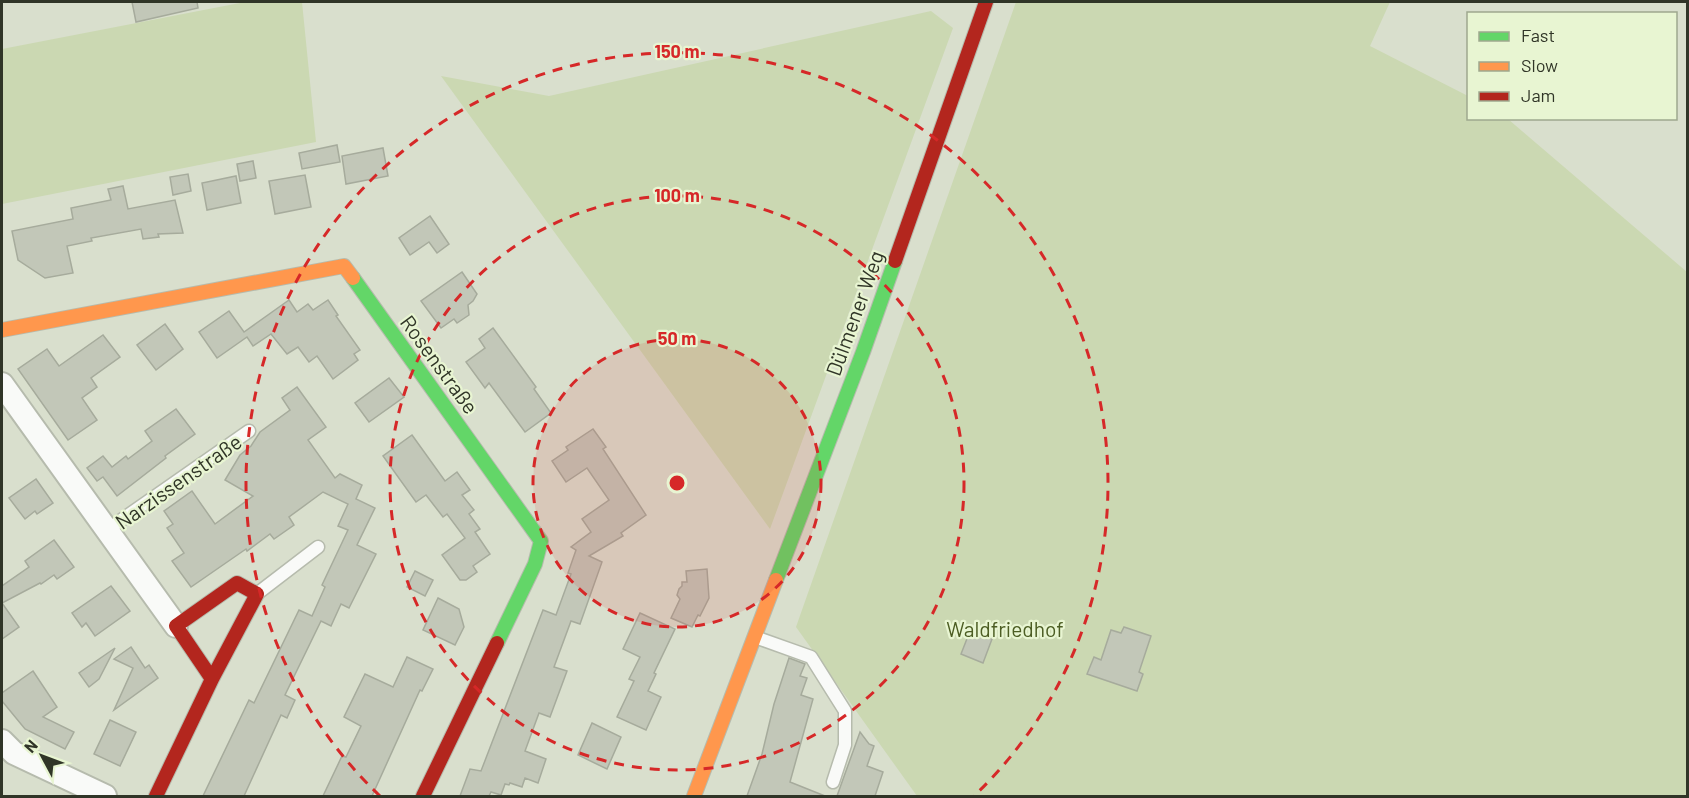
<svg xmlns="http://www.w3.org/2000/svg" width="1689" height="798" font-family="Barlow,sans-serif">
  <rect width="100%" height="100%" fill="#d9dfcd"/>
  <g fill="#cbd8b2">
    <path d="M245,2H302L316,142L2,204V49Z"/>
    <path d="M1016,2H1390L1370,46L1468,96V118L1508,119L1687,272V796H917L796,627Z"/>
    <path d="M931,11L953,28L770,529L441,76L549,96Z"/>
  </g>
  <g fill="#c2c7b8" stroke="#a6ab9c" stroke-width="1.5">
    <path d="M132,2H197L198,8L136,22Z"/>
    <path d="M337,145L340,162L302,169L299,153Z"/>
    <path d="M383,148L388,176L346,184L342,156Z"/>
    <path d="M253,161L256,178L240,181L237,164Z"/>
    <path d="M188,174L191,191L173,195L170,177Z"/>
    <path d="M305,175L311,207L275,214L269,181Z"/>
    <path d="M236,176L241,203L207,210L202,183Z"/>
    <path d="M123,186L128,209L175,200L183,233L158,234L159,237L143,239L141,229L91,238L92,241L67,246L73,273L45,278L18,260L12,231L73,219L71,208L111,200L108,189Z"/>
    <path d="M430,216L449,244L437,253L429,242L410,255L399,238Z"/>
    <path d="M462,272L477,294L473,301L468,305L469,315L457,323L454,319L441,328L421,301Z"/>
    <path d="M289,300L297,312L308,304L313,310L328,300L338,315L336,316L360,350L354,354L358,360L333,379L317,356L309,362L298,347L287,354L271,334L253,346L247,337L217,358L199,332L229,311L244,332Z"/>
    <path d="M165,324L183,349L156,370L137,345Z"/>
    <path d="M493,328L536,387L534,389L551,413L525,432L489,383L485,388L466,362L485,348L479,339Z"/>
    <path d="M103,335L120,357L91,378L97,387L82,398L97,420L68,440L18,369L47,349L59,366Z"/>
    <path d="M389,378L404,397L369,422L355,403Z"/>
    <path d="M297,387L326,427L308,440L335,478L340,474L362,485L356,499L375,508L357,545L376,554L349,608L341,604L331,626L321,621L285,695L295,700L287,718L281,715L244,796H203L249,700L254,703L299,610L312,616L325,587L322,585L348,530L338,526L348,504L323,492L289,517L294,525L274,539L270,534L247,551L246,549L191,587L172,561L184,553L167,528L173,524L164,511L192,491L215,524L253,496L225,480L240,455L251,446L260,432L290,410L282,398Z"/>
    <path d="M176,409L195,434L165,456L166,458L117,496L103,477L97,481L87,468L103,456L112,467L126,456L128,459L152,441L145,431Z"/>
    <path d="M593,429L606,447L603,449L646,515L621,533L623,536L589,556L602,562L580,624L571,621L554,667L567,671L550,717L539,713L525,751L546,759L538,783L525,778L522,787L510,783L509,785L505,784L501,795L491,792L489,796H460L470,769L481,771L543,610L556,615L571,574L568,573L576,550L571,547L591,532L582,519L609,500L587,468L566,482L552,461L568,450L566,447Z"/>
    <path d="M412,435L445,481L457,472L470,490L462,495L474,510L469,514L480,529L475,532L490,554L473,566L477,572L466,580H460L442,555L465,538L447,514L443,517L426,495L416,502L383,456Z"/>
    <path d="M36,479L53,503L37,514L35,511L25,519L9,498Z"/>
    <path d="M54,540L74,567L57,579L54,575L41,584L40,583L2,603L19,627L2,639V586L29,567L25,561Z"/>
    <path d="M707,569L709,598L700,616L698,615L692,627L671,618L680,599L677,595L679,589L682,586V582H687L686,571Z"/>
    <path d="M415,571L433,580L425,596L407,587Z"/>
    <path d="M111,586L130,611L95,636L86,623L82,627L72,613Z"/>
    <path d="M438,598L459,609L464,627L455,645L423,630Z"/>
    <path d="M640,613L675,629L654,673L656,674L648,691L661,697L646,730L617,717L634,681L629,679L640,657L623,649Z"/>
    <path d="M1124,627L1151,636L1139,672L1143,674L1137,691L1087,674L1094,657L1101,660L1111,630L1121,633Z"/>
    <path d="M970,631L992,639L983,663L961,654Z"/>
    <path d="M131,647L145,668L149,665L158,678L114,710L133,668L114,659Z"/>
    <path d="M115,648L99,679L89,687L79,673Z"/>
    <path d="M407,657L433,669L422,691L420,690L372,796H323L342,756L346,757L361,726L344,717L365,674L393,687Z"/>
    <path d="M789,658L805,664L800,676L807,678L801,695L813,699L790,782L825,796H747L762,754L774,704Z"/>
    <path d="M33,671L57,707L43,717L74,732L65,749L25,729L2,701V693Z"/>
    <path d="M110,720L136,732L120,766L94,754Z"/>
    <path d="M592,723L621,737L607,769L578,755Z"/>
    <path d="M860,732L869,744L874,746L867,766L883,772L875,796H837Z"/>
  </g>
  <g fill="none" stroke-linecap="round" stroke-linejoin="round">
    <g stroke="#b6bbad" stroke-width="15">
      <g id="lane">
        <path d="M107,530L249,431"/>
        <path d="M258,593L318,547"/>
        <path d="M755,637L811,657L845,711V745L833,782"/>
      </g>
    </g>
    <g stroke="#b6bbad" stroke-width="26">
      <g id="street">
        <path d="M2,384L176,626"/>
        <path d="M2,741L14,753L105,796"/>
      </g>
    </g>
    <g stroke="#b6bbad" stroke-width="16">
      <g id="fast">
        <path d="M353,278L541,541L535,564L497,643"/>
        <path d="M776,580L863,352L895,261"/>
      </g>
    </g>
    <g stroke="#b6bbad" stroke-width="16">
      <g id="slow">
        <path d="M2,330L344,266L353,278"/>
        <path d="M694,796L776,580"/>
      </g>
    </g>
    <g stroke="#b6bbad" stroke-width="16">
      <g id="jam">
        <path d="M895,261L986,2"/>
        <path d="M156,796L212,679L257,594L237,583L176,626L212,679"/>
        <path d="M423,796L497,643"/>
      </g>
    </g>
    <use href="#lane" stroke="#f9faf8" stroke-width="12"/>
    <use href="#street" stroke="#f9faf8" stroke-width="22"/>
    <use href="#fast" stroke="#63d668" stroke-width="14"/>
    <use href="#slow" stroke="#ff974d" stroke-width="14"/>
    <use href="#jam" stroke="#b3261e" stroke-width="14"/>
  </g>
  <circle cx="677" cy="483" r="144" fill="#d62828" fill-opacity=".12"/>
  <g fill="none" stroke="#d62828" stroke-width="3" stroke-dasharray="10 8">
    <circle cx="677" cy="483" r="144"/>
    <circle cx="677" cy="483" r="287"/>
    <path d="M380 796A431 431 0 1 1 974 796"/>
  </g>
  <g text-anchor="middle" dominant-baseline="central" stroke-width="4.5" stroke-linejoin="round" paint-order="stroke">
    <g font-size="21" fill="#303527" stroke="#e8f5d2">
      <text transform="translate(854 313) rotate(-70)">Dülmener Weg</text>
      <text transform="translate(440 364) rotate(54)">Rosenstraße</text>
      <text transform="translate(178 481) rotate(-35)">Narzissenstraße</text>
    </g>
    <g font-size="21" fill="#4c5d23" stroke="#e8f5d2">
      <text x="1005" y="628">Waldfriedhof</text>
    </g>
  </g>
  <circle cx="677" cy="483" r="9" fill="#d62828" stroke="#e8f5d2" stroke-width="3"/>
  <g font-size="18" text-anchor="middle" font-weight="bold" fill="#d62828" stroke="#e8f5d2" stroke-width="4.5" stroke-linejoin="round" paint-order="stroke">
    <text x="677" y="58">150 m</text>
    <text x="677" y="202">100 m</text>
    <text x="677" y="345">50 m</text>
  </g>
  <rect width="1689" height="798" fill="none" stroke="#303527" stroke-width="6"/>
  <rect x="1467" y="12" width="210" height="108" fill="#e8f5d2" stroke="#9ea88e" stroke-width="1.5"/>
  <rect x="1479" y="32" width="30" height="9" fill="#63d668" stroke="#9ea88e" stroke-width="1.5"/>
  <text x="1521" y="42" font-size="18" fill="#303527">Fast</text>
  <rect x="1479" y="62" width="30" height="9" fill="#ff974d" stroke="#9ea88e" stroke-width="1.5"/>
  <text x="1521" y="72" font-size="18" fill="#303527">Slow</text>
  <rect x="1479" y="92" width="30" height="9" fill="#b3261e" stroke="#9ea88e" stroke-width="1.5"/>
  <text x="1521" y="102" font-size="18" fill="#303527">Jam</text>
  <g transform="translate(42 756) rotate(311)" stroke="#e8f5d2" stroke-width="4.5" paint-order="stroke">
  <path d="M0-4.5L10 22L0 15L-10 22Z" fill="#303527"/>
  <text y="-9" font-size="16" font-weight="bold" text-anchor="middle" fill="#303527">N</text>
  </g>
</svg>
